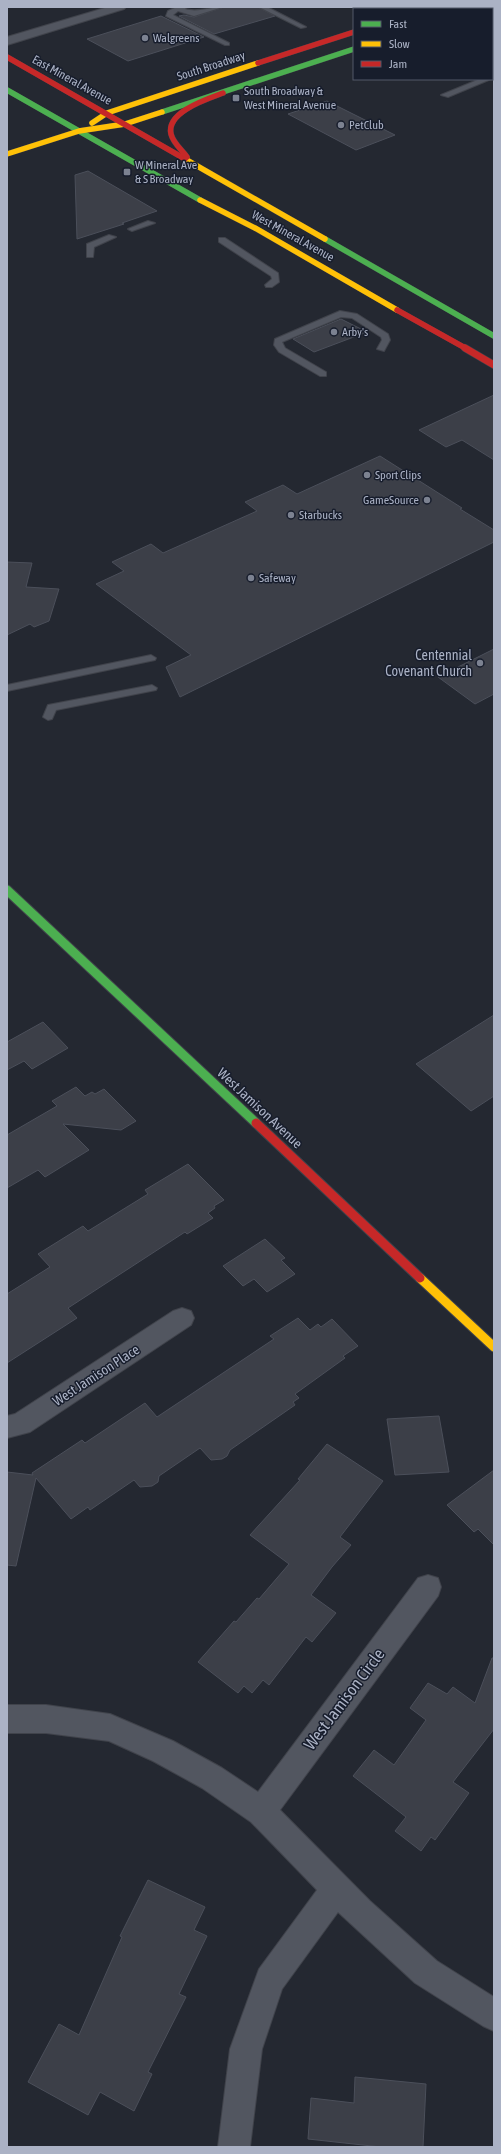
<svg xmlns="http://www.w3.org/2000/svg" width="501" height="2154" font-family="'Asap Condensed',sans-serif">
  <rect width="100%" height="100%" fill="#242831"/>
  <g fill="#3c3f48" stroke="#4b4f5a">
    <path d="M224,7H258L275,16L214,34L179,16L184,15L194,17Z"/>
    <path d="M161,16L204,37L128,61L87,39Z"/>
    <path d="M327,101L395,135L356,150L288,114Z"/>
    <path d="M88,171L157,211L122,223L124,224L77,239L75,175Z"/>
    <path d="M341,319L367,332L314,352L293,339Z"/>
    <path d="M494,395V460L462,440L446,447L419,430Z"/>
    <path d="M380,456L462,508L460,509L494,530V542L180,697L166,667L191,655L96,584L124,571L112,562L151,544L163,553L257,511L245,502L283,485L297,494Z"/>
    <path d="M7,562L32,563L26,587L59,589L49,621L34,627L30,624L7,635Z"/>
    <path d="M494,649V694L475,704L438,677Z"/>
    <path d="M494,1015V1096L471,1111L416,1064Z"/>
    <path d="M43,1022L68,1048L32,1069L24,1061L7,1070V1042Z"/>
    <path d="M76,1087L85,1096L92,1092L95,1094L104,1089L136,1121L121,1130L63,1124L89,1150L45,1177L38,1170L7,1188V1135L57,1106L52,1101Z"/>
    <path d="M188,1164L224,1200L214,1206L215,1208L208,1213L213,1218L187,1234L185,1232L68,1308L77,1318L7,1363V1294L50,1267L38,1254L83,1226L88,1231L148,1194L145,1190Z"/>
    <path d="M265,1239L285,1258L281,1260L295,1274L267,1292L254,1279L243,1286L223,1266Z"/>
    <path d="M298,1318L310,1330L318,1324L321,1327L332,1319L358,1346L343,1356L345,1358L295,1394L299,1398L293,1402L295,1405L230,1450L227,1456L222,1459L211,1460L200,1448L159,1476L158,1482L152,1486L140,1487L134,1480L90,1510L88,1507L71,1519L36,1478L16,1566L7,1565V1472L33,1475L32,1473L82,1440L85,1443L145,1403L157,1417L274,1339L270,1336Z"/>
    <path d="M439,1416L449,1472L395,1475L387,1419Z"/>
    <path d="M327,1444L383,1481L340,1537L351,1545L332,1567L311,1595L336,1613L312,1642L306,1637L269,1685L263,1680L252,1693L244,1686L238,1693L198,1662L234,1621L236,1622L257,1598L259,1599L289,1564L250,1535L300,1480L298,1479Z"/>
    <path d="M494,1470V1545L478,1529L474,1532L447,1505Z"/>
    <path d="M492,1658H494V1729L453,1782L469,1793L435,1840L431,1837L421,1851L395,1831L406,1817L353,1776L374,1750L394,1765L426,1720L410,1708L428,1683L447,1694L453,1687L475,1703Z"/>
    <path d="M148,1880L205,1907L194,1930L207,1936L179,1994L186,1997L148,2072L152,2074L134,2111L100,2092L88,2115L28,2082L59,2024L79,2035L122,1937L120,1936Z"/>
    <path d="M355,2077L426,2084L423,2147H381L308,2139L311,2098L354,2103Z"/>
  </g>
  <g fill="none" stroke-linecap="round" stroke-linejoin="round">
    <g stroke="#40434b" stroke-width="2">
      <g id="lane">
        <path d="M187,7L185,9C198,13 210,7 223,7L194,16L178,11L173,15L229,43V45H225L166,16L168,11L177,7Z"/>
        <path d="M259,7H267L306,27L301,28Z"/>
        <rect x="492" y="30" width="2" height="5"/>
        <path d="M480,79H491L448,97L441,95Z"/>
        <path d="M148,221L155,223L132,231L128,229Z"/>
        <path d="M109,235L116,237L94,247L93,257H87V244Z"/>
        <path d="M219,238H225L278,273L279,282L272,287H266L265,285L272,279L271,276L219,242Z"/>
        <path d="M340,311L357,314L388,334L390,340L384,351L377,349L382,340L381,337L352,318L341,317L282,342L285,348L326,372V376H320L279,352L274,345L275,339Z"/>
        <path d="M151,655L156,658L155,660L7,691V685Z"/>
        <path d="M152,685L157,688L156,690L56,710L52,719L48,720L43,717L48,705Z"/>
      </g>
    </g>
    <g stroke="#40434b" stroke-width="2">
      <g id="street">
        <path d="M108,7H126L124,9L7,45V37Z"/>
        <path d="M182,1308L191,1311L194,1318L191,1325L30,1432L7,1438V1416L15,1414L173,1311Z"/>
        <path d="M428,1575L438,1578L441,1587L438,1596L280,1810L370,1901L437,1961L494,1997V2031L483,2026L415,1983L338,1912L282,1989L262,2049L250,2147H218L230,2049L255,1980L259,1969L317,1890L251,1822L202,1788L153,1761L109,1741L46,1733H7V1705H46L110,1714L173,1741L222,1768L258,1792L418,1578Z"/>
      </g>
    </g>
    <g stroke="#40434b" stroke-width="6">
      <g id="fast-far1">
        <path d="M7,90L200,200"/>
        <path d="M162,112L354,49"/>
        <path d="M325,239L494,336"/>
      </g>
    </g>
    <g stroke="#40434b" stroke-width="11">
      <path id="fast" d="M7,890L256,1123"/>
    </g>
    <g stroke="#40434b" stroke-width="6">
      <g id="slow-far1">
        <path d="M475,9L481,7"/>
        <path d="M92,123L107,113L258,63"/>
        <path d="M7,154L79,131L125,124L162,112"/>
        <path d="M185,159L325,239"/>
        <path d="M200,200L255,228L397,310"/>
      </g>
    </g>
    <g stroke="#40434b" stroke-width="11">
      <path id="slow" d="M420,1278L494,1347"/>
    </g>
    <g stroke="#40434b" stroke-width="6">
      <g id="jam-far2">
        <path d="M424,9L430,7"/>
        <path d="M7,57L185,159"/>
        <path d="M258,63L354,32"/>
        <path d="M187,157C182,150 173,143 171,134C166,112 207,99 223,93"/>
        <path d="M397,310L467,349"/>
      </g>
    </g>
    <g stroke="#40434b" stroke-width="8">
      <path id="jam-far1" d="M465,348L494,365"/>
    </g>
    <g stroke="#40434b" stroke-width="11">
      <path id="jam" d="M256,1123L420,1278"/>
    </g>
    <use href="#lane" fill="#525660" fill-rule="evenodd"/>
    <use href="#street" fill="#525660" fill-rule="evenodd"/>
    <use href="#fast-far1" stroke="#4caf50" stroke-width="5.5"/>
    <use href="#fast" stroke="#4caf50" stroke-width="9"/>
    <use href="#slow-far1" stroke="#ffc107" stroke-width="5.5"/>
    <use href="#slow" stroke="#ffc107" stroke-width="9"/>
    <use href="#jam-far2" stroke="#c62828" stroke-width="5.5"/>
    <use href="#jam-far1" stroke="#c62828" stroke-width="7"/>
    <use href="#jam" stroke="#c62828" stroke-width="9"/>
  </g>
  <g fill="#7c8291" stroke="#171d2c" stroke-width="1.5">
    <circle cx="145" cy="38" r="4"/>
    <rect x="232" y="94" width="8" height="8" rx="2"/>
    <circle cx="341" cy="125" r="4"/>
    <rect x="123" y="168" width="8" height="8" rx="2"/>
    <circle cx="334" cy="332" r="4"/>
    <circle cx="367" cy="475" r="4"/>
    <circle cx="427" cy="500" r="4"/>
    <circle cx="291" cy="515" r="4"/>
    <circle cx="251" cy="578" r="4"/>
    <circle cx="480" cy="663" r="4"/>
  </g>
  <g text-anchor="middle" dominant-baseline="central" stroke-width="3" stroke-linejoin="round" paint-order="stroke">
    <g font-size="12" fill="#abb2c5" stroke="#171d2c" text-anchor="start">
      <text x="153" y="38">Walgreens</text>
      <text x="244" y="91">South Broadway &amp;<tspan x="244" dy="14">West Mineral Avenue</tspan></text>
      <text x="349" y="125">PetClub</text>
      <text x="135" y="165">W Mineral Ave<tspan x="135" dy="14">&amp; S Broadway</tspan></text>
      <text x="342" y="332">Arby's</text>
      <text x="375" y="475">Sport Clips</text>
      <text x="419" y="500" text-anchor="end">GameSource</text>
      <text x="299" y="515">Starbucks</text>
      <text x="259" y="578">Safeway</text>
    </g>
    <g font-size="12" fill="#abb2c5" stroke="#171d2c">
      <text transform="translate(211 66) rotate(-18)">South Broadway</text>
      <text transform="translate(72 80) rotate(29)">East Mineral Avenue</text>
      <text transform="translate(293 236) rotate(29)">West Mineral Avenue</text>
    </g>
    <g font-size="14" fill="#abb2c5" stroke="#171d2c" text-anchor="end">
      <text x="472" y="655">Centennial<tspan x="472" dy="16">Covenant Church</tspan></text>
    </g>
    <g font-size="14" fill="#abb2c5" stroke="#171d2c">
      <text transform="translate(260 1108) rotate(43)">West Jamison Avenue</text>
      <text transform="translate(96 1375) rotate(-33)">West Jamison Place</text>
    </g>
    <g font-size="17" fill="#abb2c5" stroke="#171d2c">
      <text transform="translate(344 1699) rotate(-53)">West Jamison Circle</text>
    </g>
  </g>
  <rect width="501" height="2154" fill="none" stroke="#abb2c5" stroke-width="16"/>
  <rect x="353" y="8" width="140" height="72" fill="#171d2c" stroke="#525969"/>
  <rect x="361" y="21" width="20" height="6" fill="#4caf50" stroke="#525969"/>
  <text x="389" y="28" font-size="12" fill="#abb2c5">Fast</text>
  <rect x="361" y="41" width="20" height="6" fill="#ffc107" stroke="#525969"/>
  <text x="389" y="48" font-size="12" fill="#abb2c5">Slow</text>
  <rect x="361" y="61" width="20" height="6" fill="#c62828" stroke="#525969"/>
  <text x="389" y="68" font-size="12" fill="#abb2c5">Jam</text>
</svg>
